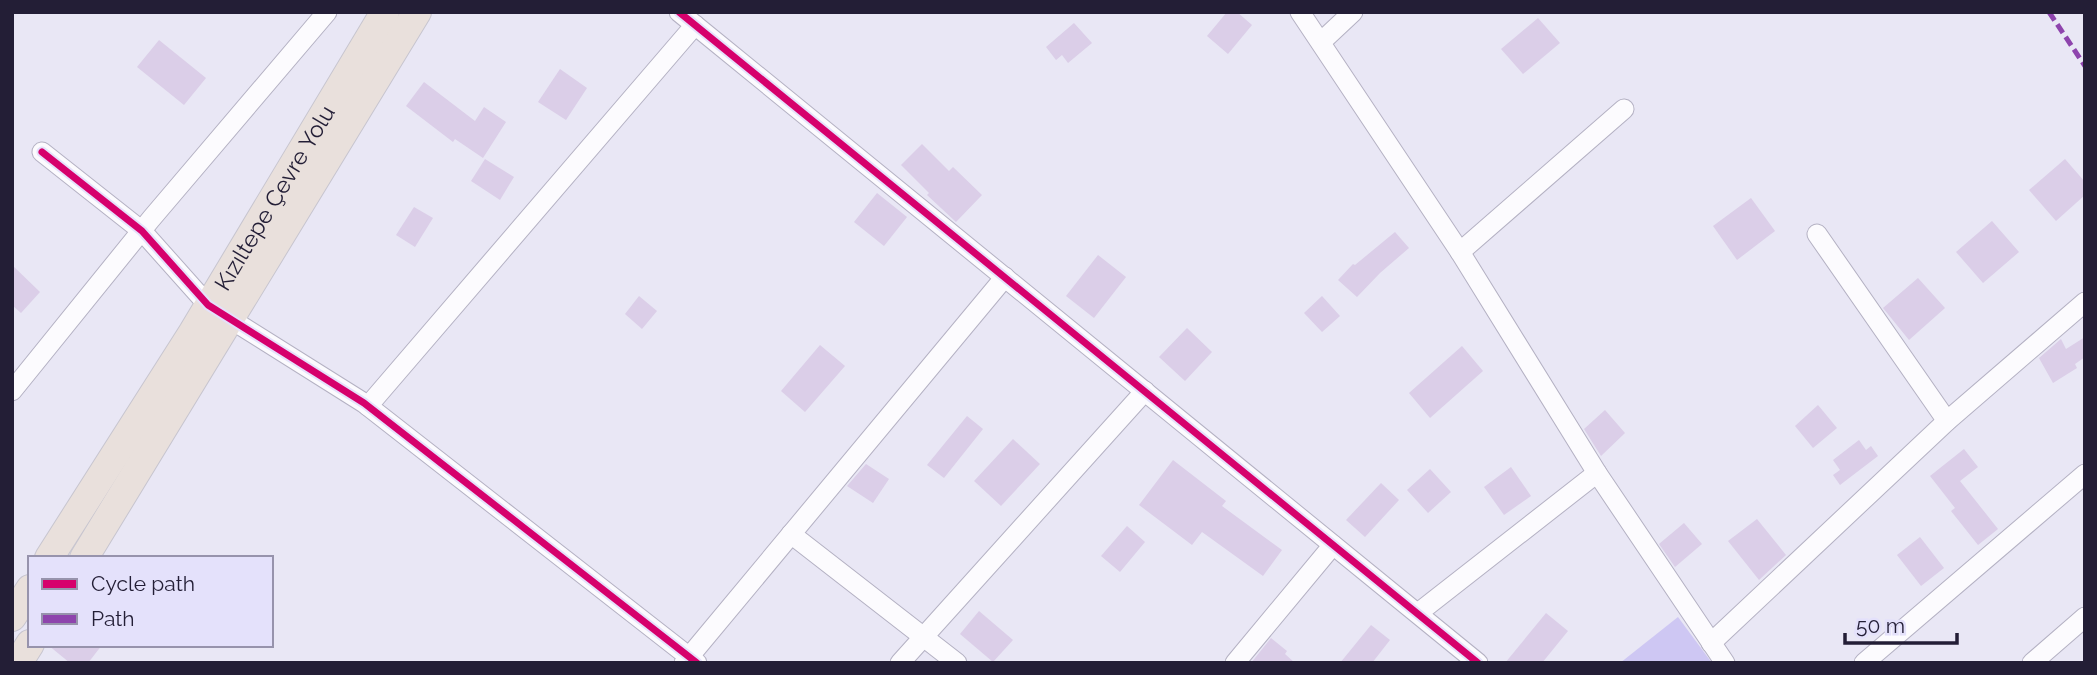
<svg xmlns="http://www.w3.org/2000/svg" width="2097" height="675" font-family="Raleway,sans-serif">
  <rect width="100%" height="100%" fill="#e9e7f5"/>
  <path fill="#cec7f3" d="M1678,617L1712,663H1620Z"/>
  <g fill="#dbcee8">
    <path d="M1227,12H1237L1252,25L1228,54L1207,36Z"/>
    <path d="M1538,18L1560,43L1523,74L1501,49Z"/>
    <path d="M1074,23L1092,43L1068,63L1062,55L1056,60L1046,47Z"/>
    <path d="M159,40L206,78L184,105L137,67Z"/>
    <path d="M560,69L587,88L566,120L538,102Z"/>
    <path d="M424,82L475,121L484,107L506,122L483,158L455,139L453,142L406,106Z"/>
    <path d="M922,144L949,171L953,167L982,195L956,222L927,195L929,193L901,165Z"/>
    <path d="M485,159L514,177L500,200L471,181Z"/>
    <path d="M2065,159L2085,182V195L2056,221L2029,190Z"/>
    <path d="M877,193L907,217L884,246L854,222Z"/>
    <path d="M1751,198L1775,231L1737,260L1713,226Z"/>
    <path d="M414,207L433,218L415,247L396,235Z"/>
    <path d="M1992,221L2019,252L1983,283L1956,252Z"/>
    <path d="M1395,232L1409,248L1380,273L1357,297L1338,280L1353,264L1355,265Z"/>
    <path d="M1098,255L1126,277L1094,318L1066,296Z"/>
    <path d="M12,265L40,292L21,313L12,305Z"/>
    <path d="M1918,278L1945,308L1909,340L1883,308Z"/>
    <path d="M639,296L657,311L642,329L625,314Z"/>
    <path d="M1322,296L1340,316L1322,332L1304,313Z"/>
    <path d="M1187,328L1212,352L1185,381L1159,357Z"/>
    <path d="M2085,337V357L2075,364L2077,368L2053,383L2039,358L2061,339L2066,349Z"/>
    <path d="M820,345L845,366L805,412L781,391Z"/>
    <path d="M1462,346L1483,371L1430,418L1409,393Z"/>
    <path d="M1818,405L1837,428L1813,448L1795,426Z"/>
    <path d="M1605,410L1625,433L1601,456L1584,429Z"/>
    <path d="M967,416L983,429L944,478L927,465Z"/>
    <path d="M1013,439L1040,464L1001,506L974,481Z"/>
    <path d="M1859,440L1866,450L1871,446L1878,456L1840,485L1833,475L1840,470L1833,460Z"/>
    <path d="M1964,449L1978,467L1960,481L1998,529L1978,545L1951,511L1955,508L1930,476Z"/>
    <path d="M1173,460L1226,501L1222,506L1282,550L1263,576L1202,532L1192,545L1139,505Z"/>
    <path d="M866,464L889,479L873,503L847,486Z"/>
    <path d="M1511,467L1531,496L1504,515L1484,487Z"/>
    <path d="M1430,469L1451,492L1428,513L1407,490Z"/>
    <path d="M1381,483L1399,500L1365,537L1346,520Z"/>
    <path d="M1757,519L1786,555L1759,580L1728,541Z"/>
    <path d="M1684,523L1702,544L1675,567L1659,544Z"/>
    <path d="M1127,526L1145,542L1120,572L1101,556Z"/>
    <path d="M1920,537L1944,568L1921,586L1897,555Z"/>
    <path d="M979,611L1013,640L993,662L960,634Z"/>
    <path d="M1546,613L1568,631L1542,663H1505Z"/>
    <path d="M1371,625L1390,640L1372,663H1340Z"/>
    <path d="M1271,638L1287,651L1285,654L1295,663H1251Z"/>
    <path d="M48,645H102L88,663H70Z"/>
  </g>
  <g fill="none" stroke-linecap="round" stroke-linejoin="round">
    <g stroke="#b4b1c3" stroke-width="21">
      <g id="minor">
        <path d="M679,12L1478,663"/>
        <path d="M1300,12L1460,252L1597,473L1725,663"/>
        <path d="M1321,42L1353,12"/>
        <path d="M42,152L142,231L208,305L364,403L697,663"/>
        <path d="M1817,234L1947,421"/>
        <path d="M1460,252L1624,109"/>
        <path d="M12,391L151,219L327,12"/>
        <path d="M368,406L695,25"/>
        <path d="M791,534L957,663"/>
        <path d="M1418,613L1597,473"/>
        <path d="M1711,643L1947,421L2085,302"/>
        <path d="M684,663L1005,277"/>
        <path d="M900,663L1145,391"/>
        <path d="M1235,663L1333,545"/>
        <path d="M1864,663L2085,474"/>
        <path d="M2032,663L2085,617"/>
      </g>
    </g>
    <g stroke="#c7c5cf" stroke-width="30">
      <g id="highway">
        <path id="s1" d="M49,558L193,332L385,12"/>
        <path d="M84,558L417,12"/>
        <path d="M12,617L30,589"/>
        <path d="M18,663L30,644"/>
      </g>
    </g>
    <use href="#minor" stroke="#fcfbfe" stroke-width="19"/>
    <use href="#highway" stroke="#e9e0dc" stroke-width="28"/>
    <path stroke="#8e44ad" stroke-width="5" stroke-dasharray="10 5" stroke-linecap="butt" d="M2049,12L2085,66"/>
    <g stroke="#e4e1fb" stroke-width="11">
      <g id="cycleway">
        <path d="M679,12L1478,663"/>
        <path d="M42,152L142,231L208,305L364,403L697,663"/>
      </g>
    </g>
    <use href="#cycleway" stroke="#d6006c" stroke-width="7"/>
  </g>
  <g text-anchor="middle" dominant-baseline="central" stroke-width="6" stroke-linejoin="round" paint-order="stroke">
    <g font-size="23" fill="#231e36" stroke="#e4e1fb">
      <text stroke="none"><textPath href="#s1" startOffset="425">Kızıltepe Çevre Yolu</textPath></text>
    </g>
  </g>
  <rect width="2097" height="675" fill="none" stroke="#231e36" stroke-width="28"/>
  <rect x="28" y="556" width="245" height="91" fill="#e4e1fb" stroke="#9793ac" stroke-width="2"/>
  <rect x="42" y="579" width="35" height="10" fill="#d6006c" stroke="#9793ac" stroke-width="2"/>
  <text x="91" y="591" font-size="21" fill="#231e36">Cycle path</text>
  <rect x="42" y="614" width="35" height="10" fill="#8e44ad" stroke="#9793ac" stroke-width="2"/>
  <text x="91" y="626" font-size="21" fill="#231e36">Path</text>
  <path d="M1845 633v10h112v-10" fill="none" stroke="#231e36" stroke-width="3.5"/>
  <text x="1856" y="633" font-size="21" fill="#231e36" stroke="#e4e1fb" stroke-width="5" paint-order="stroke">50 m</text>
</svg>
